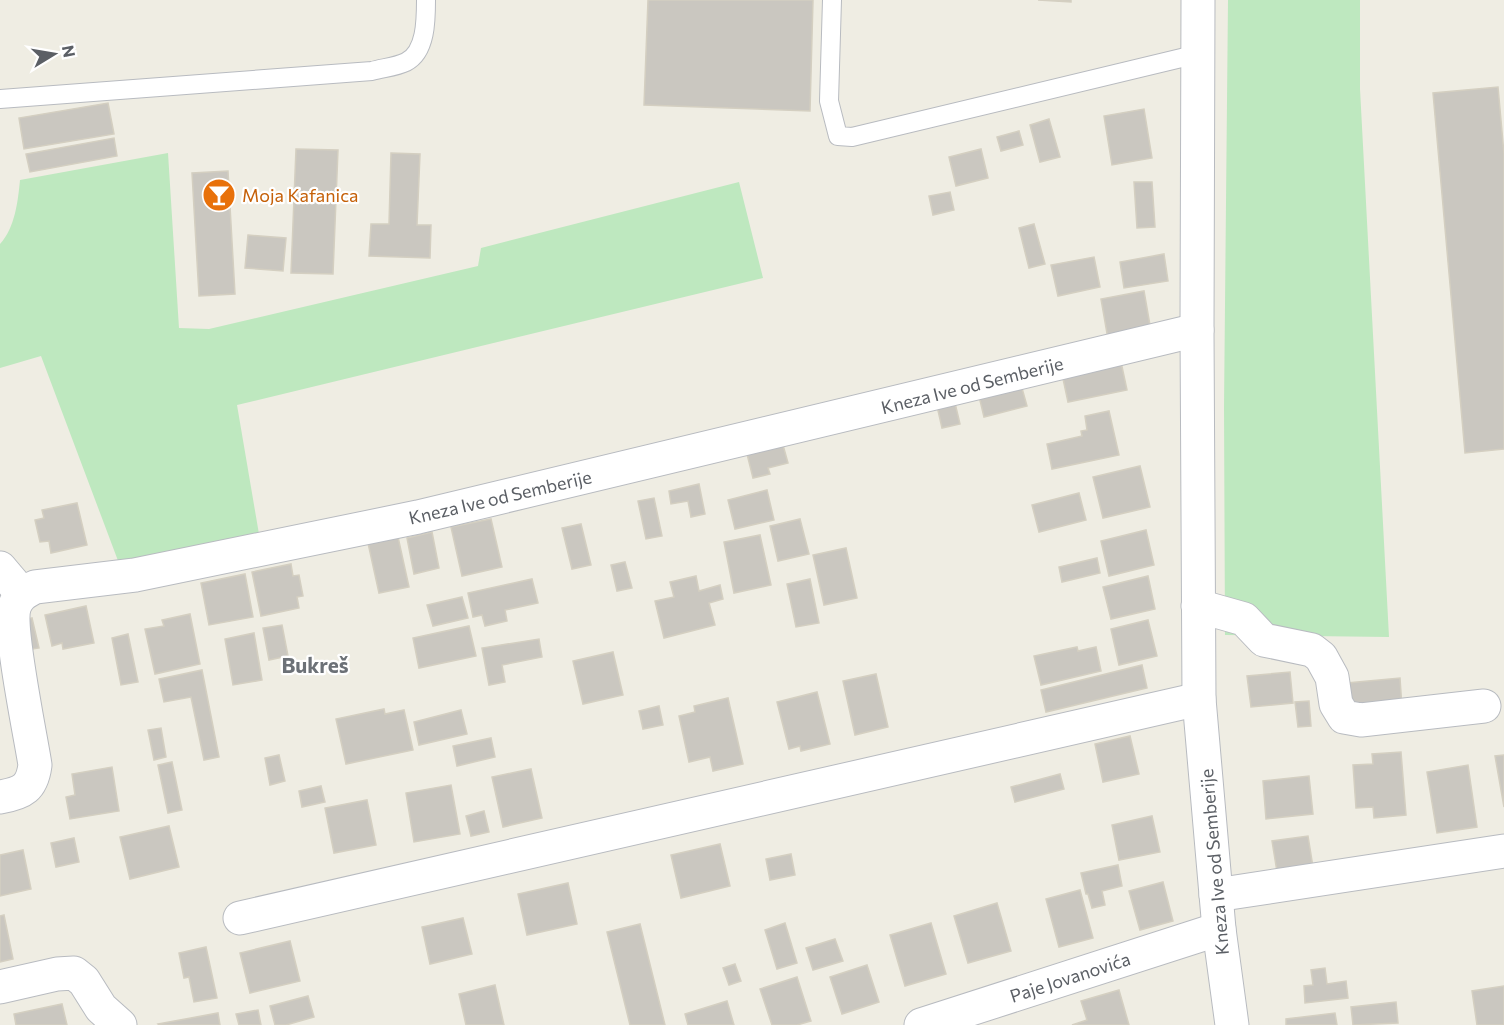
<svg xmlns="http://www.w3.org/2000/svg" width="1504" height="1025" font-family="Commissioner,sans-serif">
  <rect width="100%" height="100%" fill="#efede3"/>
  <g fill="#bee8bf">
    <path d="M1228,0H1360V89L1389,637L1225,635L1224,407Z"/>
    <path d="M168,153L179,328L209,329L478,266L481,248L739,182L763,278L237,405L260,540L120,566L41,356L0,368V244C15,228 18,201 20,180Z"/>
  </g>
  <g fill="#cac7c0" stroke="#d4cfc1" stroke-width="1.5">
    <path d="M648,0H813L810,111L644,105Z"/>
    <path d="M1038,0H1071V2Z"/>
    <path d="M1498,87L1504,154V449L1465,453L1433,93Z"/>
    <path d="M108,103L114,134L24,149L19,118Z"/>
    <path d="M1144,109L1152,158L1112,165L1104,116Z"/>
    <path d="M1049,119L1060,157L1040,162L1030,125Z"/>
    <path d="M1019,131L1023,145L1001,151L997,137Z"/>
    <path d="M114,138L117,156L30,172L26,154Z"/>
    <path d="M296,149L338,150L333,274L291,273Z"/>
    <path d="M981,149L988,178L956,186L949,157Z"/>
    <path d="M391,153L420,154L417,225H431L430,258L369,256L371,224H389Z"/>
    <path d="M228,171L235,294L199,296L192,173Z"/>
    <path d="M1134,182H1152L1155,227L1137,228Z"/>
    <path d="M950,192L954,210L933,215L929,196Z"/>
    <path d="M1034,224L1045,264L1029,268L1019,228Z"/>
    <path d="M248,235L286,238L283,271L245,268Z"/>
    <path d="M1164,254L1168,281L1124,288L1120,262Z"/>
    <path d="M1094,257L1100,287L1058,296L1051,265Z"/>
    <path d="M1144,291L1151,331L1108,339L1101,299Z"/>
    <path d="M1121,362L1127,390L1068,402L1062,374Z"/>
    <path d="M1020,381L1027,406L984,417L978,392Z"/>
    <path d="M955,403L960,424L942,428L937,406Z"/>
    <path d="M1109,411L1119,455L1052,469L1047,444L1082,436L1081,431L1087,430L1085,416Z"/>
    <path d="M783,445L788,463L768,468L770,474L753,478L747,454Z"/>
    <path d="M1140,466L1150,507L1103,518L1093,477Z"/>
    <path d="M699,484L705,514L691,517L688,501L671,504L669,491Z"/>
    <path d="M767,490L774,520L735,529L728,500Z"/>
    <path d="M1079,493L1086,520L1039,532L1032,505Z"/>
    <path d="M654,498L662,536L646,539L638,501Z"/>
    <path d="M77,503L87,545L51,553L49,541L40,542L35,520L44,518L42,510Z"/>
    <path d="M491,519L502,567L462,576L451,527Z"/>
    <path d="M800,519L809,554L778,561L770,526Z"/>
    <path d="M581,524L591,565L572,569L562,528Z"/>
    <path d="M1146,530L1154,565L1109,576L1101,541Z"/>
    <path d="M432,532L439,568L414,574L407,538Z"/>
    <path d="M760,535L771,585L734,593L724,542Z"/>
    <path d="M398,537L409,587L379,593L368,543Z"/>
    <path d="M846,548L857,598L824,605L813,555Z"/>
    <path d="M1097,558L1100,573L1062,582L1059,567Z"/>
    <path d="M625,562L632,588L617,591L611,565Z"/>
    <path d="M291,564L293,576L299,575L303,596L297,597L299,608L261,616L252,572Z"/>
    <path d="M245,574L253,617L209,625L201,583Z"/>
    <path d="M696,576L699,591L720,585L723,599L709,603L715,625L664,638L655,601L674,597L670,582Z"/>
    <path d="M1148,576L1155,609L1111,619L1103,587Z"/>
    <path d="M532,579L538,603L505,610L507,621L485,626L482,615L473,617L468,593Z"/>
    <path d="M810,579L819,623L796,627L787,584Z"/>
    <path d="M462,597L468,618L433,626L427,605Z"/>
    <path d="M86,606L94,643L63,649L62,643L52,646L45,615Z"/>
    <path d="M190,614L200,664L155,674L145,629L164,626L162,620Z"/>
    <path d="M32,618L39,648L27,650L21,621Z"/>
    <path d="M1148,620L1157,656L1119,665L1111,629Z"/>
    <path d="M282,625L288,656L269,660L263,628Z"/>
    <path d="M469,626L476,656L419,668L413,638Z"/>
    <path d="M254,633L262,680L233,685L225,639Z"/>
    <path d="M128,634L138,682L121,685L112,638Z"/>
    <path d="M539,639L542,657L502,665L505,682L489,685L482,648Z"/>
    <path d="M1077,647L1078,651L1096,647L1101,671L1041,685L1034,656Z"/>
    <path d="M613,652L623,695L583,704L573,661Z"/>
    <path d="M1142,665L1147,688L1046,712L1041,690Z"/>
    <path d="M202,670L219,757L204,760L191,697L164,702L159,679Z"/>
    <path d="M1290,672L1293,703L1251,707L1247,676Z"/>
    <path d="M876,674L888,727L855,735L843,681Z"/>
    <path d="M1400,678L1402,708L1350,712L1347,683Z"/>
    <path d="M817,692L830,744L801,751L800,746L789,749L777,702Z"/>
    <path d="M728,698L743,764L713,771L710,757L689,762L679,716L695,712L694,706Z"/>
    <path d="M1309,701L1311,726L1298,727L1295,702Z"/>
    <path d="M659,706L663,725L643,729L639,711Z"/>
    <path d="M384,709L385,714L404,710L413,750L346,764L336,719Z"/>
    <path d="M461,710L467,734L419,745L414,722Z"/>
    <path d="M161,728L166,757L154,760L148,730Z"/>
    <path d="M1130,736L1139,774L1103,782L1095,744Z"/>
    <path d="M491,738L495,757L457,766L453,746Z"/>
    <path d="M1401,752L1406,815L1374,818L1373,807L1356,808L1353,765L1373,764L1372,754Z"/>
    <path d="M279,755L285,781L270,785L265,758Z"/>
    <path d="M1504,755V807L1495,756Z"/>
    <path d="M172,762L182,810L168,813L158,765Z"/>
    <path d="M1468,765L1477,827L1437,833L1427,772Z"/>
    <path d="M112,767L119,811L70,819L66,797L75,795L72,774Z"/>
    <path d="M531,769L542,818L503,827L492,777Z"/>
    <path d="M1060,774L1064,789L1015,802L1011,787Z"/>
    <path d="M1309,776L1313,814L1266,819L1263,781Z"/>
    <path d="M451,785L460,834L414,842L406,793Z"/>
    <path d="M321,786L325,802L302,807L299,791Z"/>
    <path d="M367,800L376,845L334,853L325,808Z"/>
    <path d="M484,811L489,832L471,836L466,816Z"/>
    <path d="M1152,816L1160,852L1119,860L1112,825Z"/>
    <path d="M169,826L179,867L130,879L120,837Z"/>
    <path d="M1308,836L1314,873L1278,878L1272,841Z"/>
    <path d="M74,838L79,862L56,867L51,843Z"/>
    <path d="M720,844L730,886L681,898L671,855Z"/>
    <path d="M23,850L31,889L0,896V855Z"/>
    <path d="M791,854L795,875L770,880L766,859Z"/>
    <path d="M1118,865L1122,886L1102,891L1105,905L1092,908L1088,894H1086L1081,873Z"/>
    <path d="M1163,882L1173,921L1140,930L1129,891Z"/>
    <path d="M568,883L577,924L527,935L518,894Z"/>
    <path d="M1080,890L1093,938L1059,947L1046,899Z"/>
    <path d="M997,903L1011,951L968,963L954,916Z"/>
    <path d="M4,915L13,959L0,962V916Z"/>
    <path d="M463,918L472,954L430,964L422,927Z"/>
    <path d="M785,923L797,963L777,969L765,930Z"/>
    <path d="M931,923L946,974L905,986L890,935Z"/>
    <path d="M640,924L665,1025H630L607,932Z"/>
    <path d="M835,939L843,961L813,970L806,948Z"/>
    <path d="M290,941L300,981L250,993L240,953Z"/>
    <path d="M206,947L217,998L194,1002L189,977L184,978L179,953Z"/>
    <path d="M735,964L741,981L729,985L723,968Z"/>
    <path d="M867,965L879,1002L842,1014L830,977Z"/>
    <path d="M1325,968L1327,984L1346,981L1348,998L1305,1003L1304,986L1313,985L1311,970Z"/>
    <path d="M797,977L811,1021L797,1025H772L760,989Z"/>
    <path d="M495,985L504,1025H466L459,994Z"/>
    <path d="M1504,986V1025H1477L1472,991Z"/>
    <path d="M1119,990L1129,1025H1072L1087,1020L1081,1001Z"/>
    <path d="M308,996L314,1017L286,1025H275L270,1006Z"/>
    <path d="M727,1001L734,1025H688L685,1014Z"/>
    <path d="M1396,1002L1398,1023L1353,1025L1351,1007Z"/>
    <path d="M62,1004L67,1025H16L14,1014Z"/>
    <path d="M258,1010L261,1025H239L236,1014Z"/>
    <path d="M218,1013L220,1025H159L158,1024Z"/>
    <path d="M1335,1013L1337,1025H1286V1019Z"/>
  </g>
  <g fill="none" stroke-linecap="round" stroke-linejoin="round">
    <g stroke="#b8bbc0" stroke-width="20">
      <g id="service">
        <path d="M832,0L829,101L838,136L852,137L1198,54"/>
        <path d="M0,99L372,71C382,68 396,67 406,62C426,52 426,20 426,0"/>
      </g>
    </g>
    <g stroke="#b8bbc0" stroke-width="35">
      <g id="minor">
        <path d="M0,568L22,594"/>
        <path d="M1198,606L1244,619L1264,640L1312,650L1321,657L1332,677L1336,704L1344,717L1361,720L1484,706"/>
        <path d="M0,797C23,793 32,788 35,765C31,738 7,624 15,605C19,595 26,592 35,587L135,575L418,517L1197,330"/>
        <path d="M1216,895L1504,851"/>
        <path d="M240,918L1199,699"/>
        <path d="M0,987L57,974L74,973L84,981L101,1008L120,1025"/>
        <path d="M921,1025L1219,929"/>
      </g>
    </g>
    <g stroke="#b8bbc0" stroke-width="35">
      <path id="tertiary" d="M1198,0L1197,330L1199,699L1219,929L1232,1025"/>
    </g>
    <use href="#service" stroke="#fff" stroke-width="18"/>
    <use href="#minor" stroke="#fff" stroke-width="33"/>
    <use href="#tertiary" stroke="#fff" stroke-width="33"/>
  </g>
  <defs>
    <g id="bar-disc" transform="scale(1.725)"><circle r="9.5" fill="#e8710a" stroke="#fff"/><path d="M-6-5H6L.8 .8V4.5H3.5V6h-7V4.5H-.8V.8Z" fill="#fff"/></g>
  </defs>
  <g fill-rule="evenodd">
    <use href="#bar-disc" x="219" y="195"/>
  </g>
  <g text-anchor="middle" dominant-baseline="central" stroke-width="4.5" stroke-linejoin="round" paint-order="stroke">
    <g font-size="18" fill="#c56008" stroke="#fff" text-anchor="start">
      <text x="242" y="195">Moja Kafanica</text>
    </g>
    <g font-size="18" fill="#5b5f65" stroke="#fff">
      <text transform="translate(972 385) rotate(-14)">Kneza Ive od Semberije</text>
      <text transform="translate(500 497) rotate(-13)">Kneza Ive od Semberije</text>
      <text transform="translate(1214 862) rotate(-95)">Kneza Ive od Semberije</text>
      <text transform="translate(1070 977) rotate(-18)">Paje Jovanovića</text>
    </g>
    <g font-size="21" font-weight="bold" fill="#6c7177" stroke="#fff">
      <text x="315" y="664">Bukreš</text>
    </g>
  </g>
  <g transform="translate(54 54) rotate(79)" stroke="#ffffff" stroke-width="4.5" paint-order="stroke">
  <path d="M0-4.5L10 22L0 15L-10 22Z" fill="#5b5f65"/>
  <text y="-9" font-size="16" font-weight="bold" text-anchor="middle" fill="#5b5f65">N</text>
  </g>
</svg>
